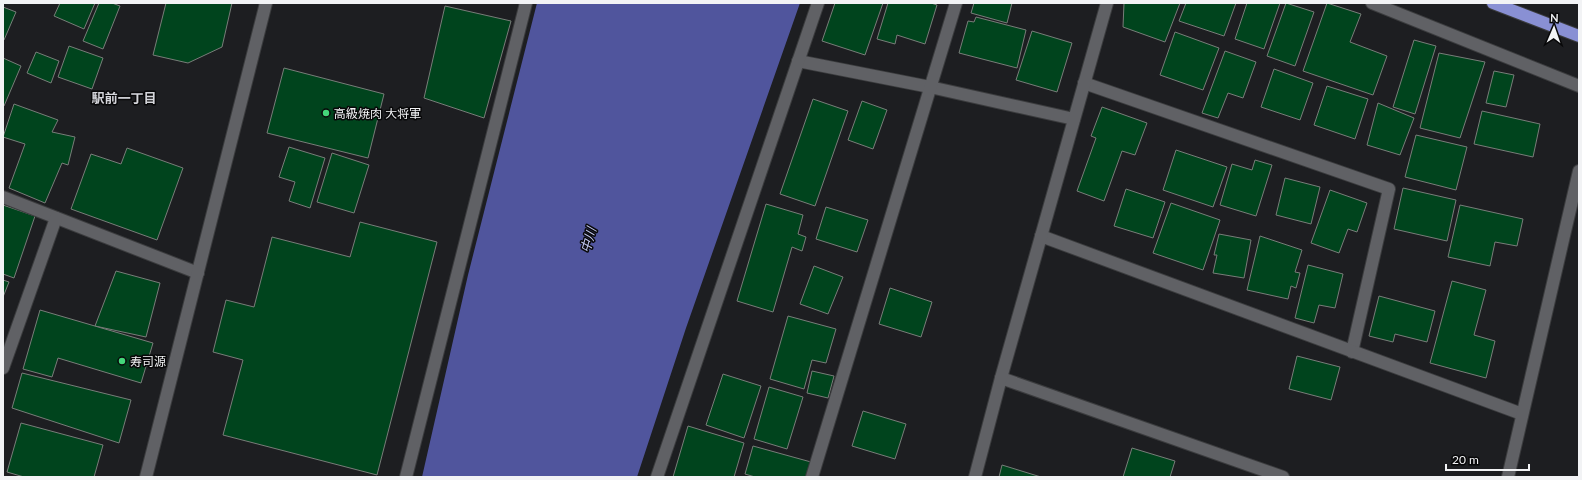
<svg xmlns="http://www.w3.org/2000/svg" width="1582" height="480" font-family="Lato,'Noto Sans JP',sans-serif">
  <rect width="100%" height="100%" fill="#1d1e21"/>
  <path fill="#50559d" d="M537,3H800L686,328L637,477H422L468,275Z"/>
  <g fill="#00441d" stroke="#787d79">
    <path d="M60,3H95L84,29L54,16Z"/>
    <path d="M99,3H112L120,6L103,49L83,41Z"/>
    <path d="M166,3H232L222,47L188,63L153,55Z"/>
    <path d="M835,3H883L865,55L822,41Z"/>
    <path d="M888,3H931L937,5L925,44L897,35L895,44L877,39Z"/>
    <path d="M974,3H1012L1007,23L971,13Z"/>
    <path d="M1124,3H1180L1165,42L1123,27Z"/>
    <path d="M1186,3H1236L1224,36L1179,21Z"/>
    <path d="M1247,3H1280L1264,49L1235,39Z"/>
    <path d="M1286,3L1314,12L1295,66L1267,56Z"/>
    <path d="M1327,3L1361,14L1350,42L1387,56L1373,95L1303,71Z"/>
    <path d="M445,6L511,21L484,118L424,98Z"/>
    <path d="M3,7L16,12L4,40H3Z"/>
    <path d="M976,17L1026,30L1017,68L959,53L968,21L974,22Z"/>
    <path d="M1032,31L1072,43L1057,92L1016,80Z"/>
    <path d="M1175,32L1219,48L1203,90L1160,75Z"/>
    <path d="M1414,40L1436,46L1415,114L1393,107Z"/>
    <path d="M69,46L103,58L92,89L58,77Z"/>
    <path d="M1225,51L1256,62L1243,98L1228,93L1218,118L1202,113Z"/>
    <path d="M36,52L59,61L51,83L27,73Z"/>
    <path d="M1439,53L1485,62L1460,138L1420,128Z"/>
    <path d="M3,58L21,66L4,106H3Z"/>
    <path d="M284,68L384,94L368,158L267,133Z"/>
    <path d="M1274,69L1313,83L1300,120L1261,107Z"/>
    <path d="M1494,71L1514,75L1506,107L1486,103Z"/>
    <path d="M1327,86L1368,99L1355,139L1314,125Z"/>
    <path d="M813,99L848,111L815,206L780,194Z"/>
    <path d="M862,101L887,110L873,149L848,140Z"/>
    <path d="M1378,103L1414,118L1400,155L1367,145Z"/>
    <path d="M14,104L58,120L52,132L75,137L68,165L62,163L45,203L9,188L25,144L3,137Z"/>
    <path d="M1102,107L1147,123L1135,155L1122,151L1104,201L1077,191L1096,138L1091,136Z"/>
    <path d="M1482,111L1540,124L1533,157L1474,144Z"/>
    <path d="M1416,135L1467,147L1456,190L1405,177Z"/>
    <path d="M289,147L325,158L310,208L289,201L295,182L279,177Z"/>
    <path d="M127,148L183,168L157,240L71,209L91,154L121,164Z"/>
    <path d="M1176,150L1227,167L1213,207L1163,190Z"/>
    <path d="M332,153L369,165L354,213L317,202Z"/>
    <path d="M1255,160L1272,165L1256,216L1220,205L1232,164L1252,170Z"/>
    <path d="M1285,178L1320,187L1311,224L1276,215Z"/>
    <path d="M1403,188L1456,200L1447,241L1394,229Z"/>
    <path d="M1126,189L1165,202L1153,238L1114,226Z"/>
    <path d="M1330,190L1367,203L1357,232L1348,229L1339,253L1311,243Z"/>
    <path d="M1171,203L1220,220L1203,270L1153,253Z"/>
    <path d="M766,204L803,215L798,234L806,237L802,251L792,247L773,312L737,301Z"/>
    <path d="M3,205L35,216L14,278L3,274Z"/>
    <path d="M1460,205L1523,219L1517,246L1495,242L1490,266L1448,257Z"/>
    <path d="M826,207L868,220L857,252L816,239Z"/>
    <path d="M360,222L437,242L377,475L223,435L243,360L213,352L226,300L254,307L272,237L350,257Z"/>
    <path d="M1219,234L1251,240L1244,278L1213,273L1217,255H1214Z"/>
    <path d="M1260,236L1302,250L1295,272L1300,273L1296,288L1291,286L1288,299L1247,290Z"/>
    <path d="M1308,265L1343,274L1335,308L1319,305L1314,323L1295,318Z"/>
    <path d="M814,266L843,277L828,314L800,304Z"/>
    <path d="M116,271L160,283L146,337L95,326Z"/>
    <path d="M3,280L9,282L3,297Z"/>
    <path d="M1452,281L1486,290L1474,335L1495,341L1486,378L1430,363Z"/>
    <path d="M890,288L932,302L921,337L879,324Z"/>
    <path d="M1379,296L1435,311L1427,342L1395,334L1393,342L1369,336Z"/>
    <path d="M40,310L153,343L141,383L58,358L52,377L23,369Z"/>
    <path d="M788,316L836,329L826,363L812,360L804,389L770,379Z"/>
    <path d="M1297,356L1340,367L1331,400L1289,389Z"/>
    <path d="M812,371L834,376L828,398L807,393Z"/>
    <path d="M22,373L131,400L119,443L12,408Z"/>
    <path d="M723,374L761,386L744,438L706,425Z"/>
    <path d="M769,387L803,397L787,449L754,439Z"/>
    <path d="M863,411L906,424L895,459L852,446Z"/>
    <path d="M21,423L103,445L94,477H24L7,472Z"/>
    <path d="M688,426L744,443L734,477H673Z"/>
    <path d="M753,446L811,462L807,477H755L745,474Z"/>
    <path d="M1132,448L1175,461L1170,477H1123Z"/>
    <path d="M1002,465L1041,477H999Z"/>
  </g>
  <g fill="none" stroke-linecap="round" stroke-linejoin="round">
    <g stroke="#3b3c3e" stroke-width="14">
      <g id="minor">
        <path d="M1372,3L1579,86"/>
        <path d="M798,61L930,87L1074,119"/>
        <path d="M1084,83L1389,189L1352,352"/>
        <path d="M3,197L198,273"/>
        <path d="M1041,236L1522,414"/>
        <path d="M3,368L56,218"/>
        <path d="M1001,378L1283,477"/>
        <path d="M406,477L526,3"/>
        <path d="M657,477L818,3"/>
        <path d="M812,477L956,3"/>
        <path d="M975,477L1001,378L1107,3"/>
      </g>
    </g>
    <g stroke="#3b3c3e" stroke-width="14">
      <g id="tertiary">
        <path d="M146,477L266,3"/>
        <path d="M1508,477L1579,171"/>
      </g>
    </g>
    <g stroke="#3b3c3e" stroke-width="14">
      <path id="trunk" d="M1493,3L1579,36"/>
    </g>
    <use href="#minor" stroke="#606165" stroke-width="12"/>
    <use href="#tertiary" stroke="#606165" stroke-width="12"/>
    <use href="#trunk" stroke="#8990d4" stroke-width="12"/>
  </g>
  <g fill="#44d77a" stroke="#080809" stroke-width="1.5">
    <circle cx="326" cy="113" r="4"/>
    <circle cx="122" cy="361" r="4"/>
  </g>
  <g text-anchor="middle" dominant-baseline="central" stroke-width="3" stroke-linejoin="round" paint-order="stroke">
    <g font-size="12" fill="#f2f3f5" stroke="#080809" text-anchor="start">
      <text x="334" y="113">高級焼肉 大将軍</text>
      <text x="130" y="361">寿司源</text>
    </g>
    <g font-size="13" font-weight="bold" fill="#d5d6db" stroke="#080809">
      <text x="124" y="98">駅前一丁目</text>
    </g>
    <g font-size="13" font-style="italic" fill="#c2c8f1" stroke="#080809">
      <text transform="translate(588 240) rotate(-74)">中川</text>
    </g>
  </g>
  <rect width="1582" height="480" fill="none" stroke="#f2f3f5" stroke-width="8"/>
  <g transform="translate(1554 28) rotate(2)" stroke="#080809" stroke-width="3" paint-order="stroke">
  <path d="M0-3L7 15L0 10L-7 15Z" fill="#f2f3f5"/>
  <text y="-6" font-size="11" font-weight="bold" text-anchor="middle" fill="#f2f3f5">N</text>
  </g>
  <path d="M1446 464v6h83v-6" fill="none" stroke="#f2f3f5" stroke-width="2"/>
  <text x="1452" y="464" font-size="12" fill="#f2f3f5" stroke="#080809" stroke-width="3" paint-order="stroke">20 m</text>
</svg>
